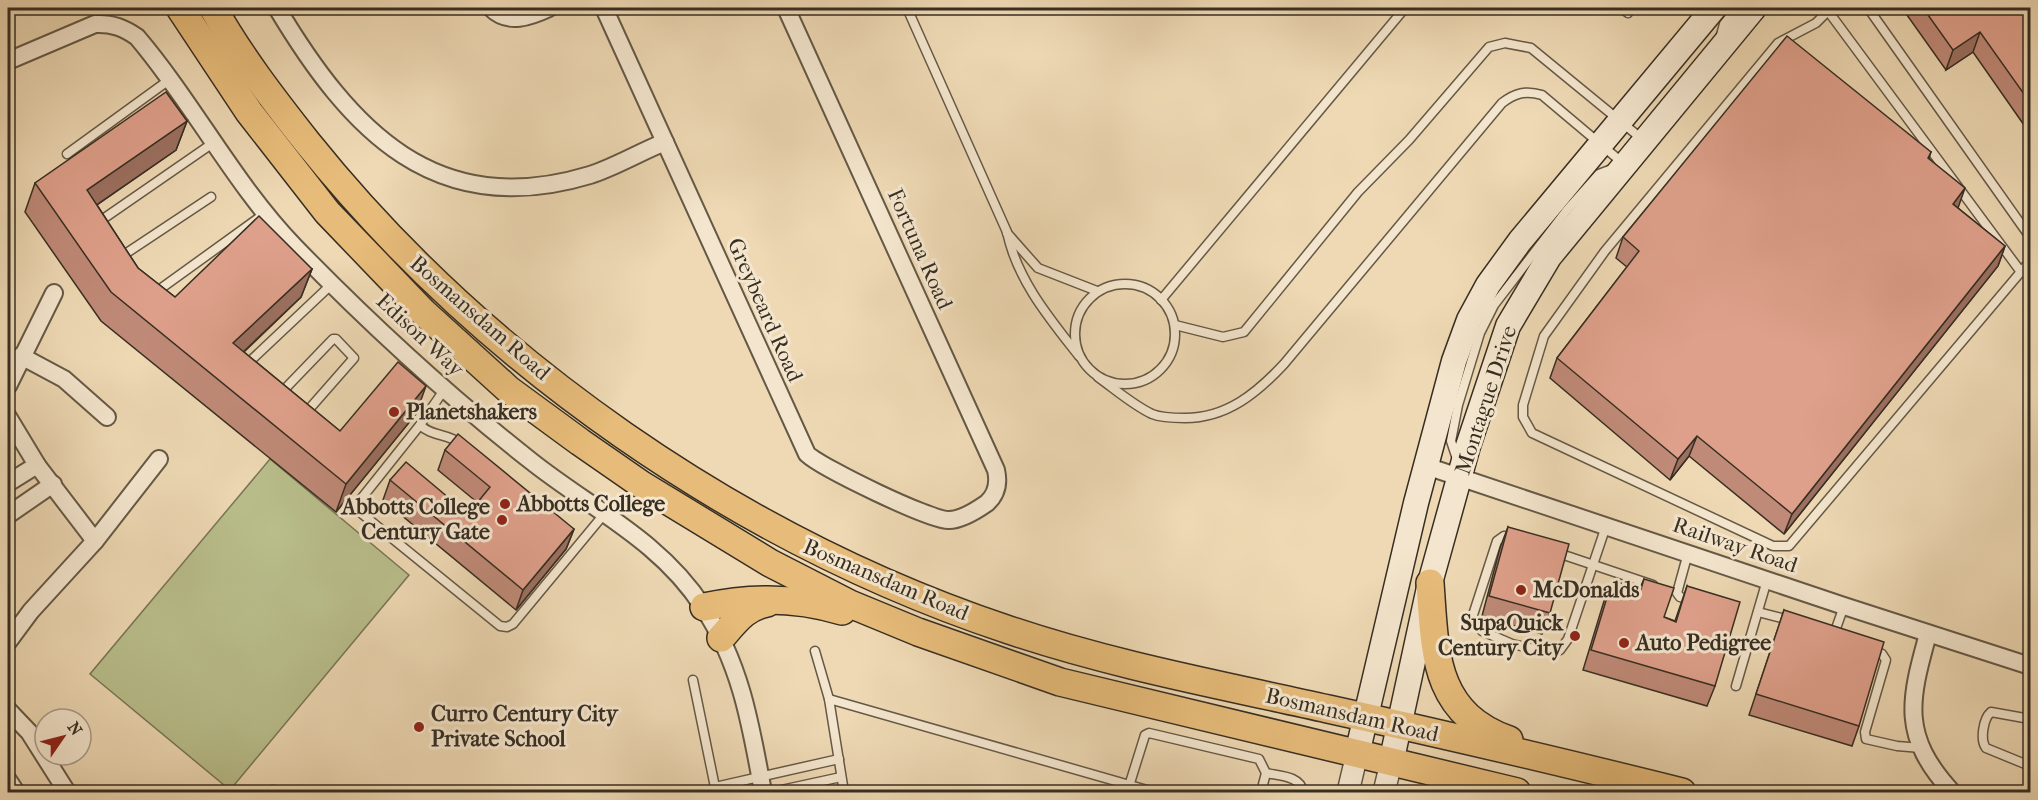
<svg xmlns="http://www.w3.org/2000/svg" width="2038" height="800" font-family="'IM FELL French Canon',serif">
  <rect width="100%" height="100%" fill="#eed9b4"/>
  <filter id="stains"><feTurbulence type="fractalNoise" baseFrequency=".00333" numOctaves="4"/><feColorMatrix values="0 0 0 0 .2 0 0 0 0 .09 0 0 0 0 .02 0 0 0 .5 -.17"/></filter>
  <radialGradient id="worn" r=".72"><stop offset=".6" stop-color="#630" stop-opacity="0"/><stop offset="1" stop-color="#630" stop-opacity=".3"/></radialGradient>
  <path fill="#b9bf8c" stroke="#787657" stroke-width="1.5" d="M270,459L409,575L230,790L90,674Z"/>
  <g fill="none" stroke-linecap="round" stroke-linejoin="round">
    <g stroke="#655946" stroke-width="11">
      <g id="service">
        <path d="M907,8L1007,232C1017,280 1050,319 1079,356"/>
        <path d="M1621,8L1628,13"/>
        <path d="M1831,8L1816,23L1778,43L1605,251L1544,336L1523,405V417L1532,433L1773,546H1789L2030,261"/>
        <path d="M1868,8L2030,237"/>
        <path d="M1828,11L2021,272"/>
        <path d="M1721,35L1724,24L1737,8"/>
        <path d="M67,154L169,80"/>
        <path d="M100,225L103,219L213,143"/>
        <path d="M1007,233L1038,268L1097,291"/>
        <path d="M122,256L211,197"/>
        <circle cx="1125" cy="334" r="50"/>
        <path d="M156,292L260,217"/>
        <path d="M1161,300L1405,8"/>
        <path d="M1175,325L1223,337L1244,332L1358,192L1409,140L1489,47L1505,43L1531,48L1642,139"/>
        <path d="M244,367L333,283"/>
        <path d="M1098,377C1116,390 1133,405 1152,414C1162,418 1174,418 1185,418C1227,418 1257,393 1284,364L1502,103C1515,93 1526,90 1542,95L1624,164"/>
        <path d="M444,390L420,425L357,504L356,509L500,626L507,627L513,624L605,513"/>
        <path d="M279,395L333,339H336L354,358L304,415"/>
        <path d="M420,425C432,437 448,433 461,444"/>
        <path d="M1457,459L1451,441L1458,405L1480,333L1494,305L1567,210L1599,174L1612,169"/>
        <path d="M1514,538L1504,536L1497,541L1472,618L1482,631L1512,644L1553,653L1560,650L1568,639L1606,526"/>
        <path d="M1555,552L1653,585"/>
        <path d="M1688,553L1677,593L1680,597L1692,600"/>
        <path d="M1758,612L1789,620"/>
        <path d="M1836,636L1834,634L1844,606"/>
        <path d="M1871,649L1882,654L1886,660L1865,732L1866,739L1897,746L1921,748"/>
        <path d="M815,651L829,699L844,792"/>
        <path d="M693,680L716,792"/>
        <path d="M1736,686L1767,580"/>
        <path d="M829,699L1154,792"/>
        <path d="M2030,719L1991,712C1983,719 1980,740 1986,748L2030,766"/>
        <path d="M1129,786L1145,735L1149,733L1259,759L1266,773C1280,776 1301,776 1303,792"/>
        <path d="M715,787L839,759"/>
        <path d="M268,792L272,790L294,792"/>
        <path d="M772,792L841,777"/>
        <path d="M930,792H947"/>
        <path d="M1261,792L1266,773"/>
      </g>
    </g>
    <g stroke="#655946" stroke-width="20">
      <g id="minor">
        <path d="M277,8C350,130 435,222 590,175C615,167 640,152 665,142"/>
        <path d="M491,8C508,25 530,17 549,8"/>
        <path d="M604,8L807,454C822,468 931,521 949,520C961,520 977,510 987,503C997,494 999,483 996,470L786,8"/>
        <path d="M8,61L95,24C112,23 124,28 137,37C194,104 234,184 295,247C369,323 447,395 531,461C590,508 661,541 703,607C741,664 751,726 763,792"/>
        <path d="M21,356L64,379L107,417"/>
        <path d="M8,386L54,293"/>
        <path d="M8,417L37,465L95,541"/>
        <path d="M1426,466L1844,606L2030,666"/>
        <path d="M8,483L37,465"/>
        <path d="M8,515L53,484"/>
        <path d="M1928,634C1909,702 1901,736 1952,792"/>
        <path d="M8,642L31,611L95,541L159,459"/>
        <path d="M8,710L29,732L67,792"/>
        <path d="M8,780L16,792"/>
      </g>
    </g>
    <g stroke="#655946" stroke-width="24">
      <g id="tertiary">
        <path d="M1348,792L1357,754"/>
        <path d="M1384,792L1391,763"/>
      </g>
    </g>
    <g stroke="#372e22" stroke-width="27">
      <g id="secondary">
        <path d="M1357,754L1416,503L1454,361L1469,320L1488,285L1520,241L1714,8"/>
        <path d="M1391,763L1430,583L1468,446L1508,326L1549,257L1754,8"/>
      </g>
    </g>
    <g stroke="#372e22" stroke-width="30">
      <g id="primary">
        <path d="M180,8L249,112L327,212L423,312L509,390L580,442L642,485L770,563L850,604L918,632L1060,682L1517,792"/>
        <path d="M213,8C240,56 273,99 307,142C484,363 741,541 1009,630C1113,665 1221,685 1328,709C1447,735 1565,763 1682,792"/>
        <path d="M1430,583C1435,652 1433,713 1509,740"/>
        <path d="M704,607C750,597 797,597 842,611"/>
        <path d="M721,638C735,622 745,607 767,603"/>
      </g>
    </g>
    <use href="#service" stroke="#f4e6ce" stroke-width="8"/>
    <use href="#minor" stroke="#f4e6ce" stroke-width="16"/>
    <use href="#tertiary" stroke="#f4e6ce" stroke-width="21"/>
    <use href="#secondary" stroke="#f4e6ce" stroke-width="24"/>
    <use href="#primary" stroke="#e7bc7a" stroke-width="27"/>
  </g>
  <g fill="#c08a78" stroke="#372e22" stroke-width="1.5">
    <path d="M1902,8H2031V135L1973,52L1946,70Z"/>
    <path d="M187,121L176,150L97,205L138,268L175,297L312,269L301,297L244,352L340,431L416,414L336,512L101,321L25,212L35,183Z"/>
    <path d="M1931,152L1929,158L1958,208L2005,246L1998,266L1784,534L1689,456L1670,480L1550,378L1557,358L1627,267L1616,258L1623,237Z"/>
    <path d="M445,450L574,529L566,549L516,610L383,500L390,480L468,514L478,503L438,470Z"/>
    <path d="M1508,527L1550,613L1542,634L1482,616L1500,548Z"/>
    <path d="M1644,579L1664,617L1675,621L1687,586L1715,686L1707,706L1583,670L1604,601L1612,581L1640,588Z"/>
    <path d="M1784,610L1859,726L1852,746L1749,715Z"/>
  </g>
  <g fill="#9c7061" stroke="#372e22" stroke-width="1.5">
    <path d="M1980,32L1973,52L1946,70L1953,50Z"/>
    <path d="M187,121L176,150L76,219L87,190Z"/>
    <path d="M1965,188L1958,208L1953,204Z"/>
    <path d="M2005,246L1998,266L1784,534L1792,514Z"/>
    <path d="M312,269L301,297L223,371L233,343Z"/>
    <path d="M426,386L416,414L336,512L346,484Z"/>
    <path d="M1697,436L1689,456L1670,480L1678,459Z"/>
    <path d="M574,529L566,549L516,610L523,590Z"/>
  </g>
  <g fill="#dfa08b" stroke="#372e22" stroke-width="1.5">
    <path d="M1923,8H2031V104L1980,32L1953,50Z"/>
    <path d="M1787,36L1931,152L1928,158L1965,188L1953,204L2005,246L1792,514L1697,436L1678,459L1557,358L1639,251L1623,237Z"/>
    <path d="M166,92L187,121L87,190L138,268L175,297L259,216L312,269L233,343L340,431L398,362L426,386L346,484L111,292L35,183Z"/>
    <path d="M458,434L574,529L523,590L390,480L406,462L468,514L490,487L445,450Z"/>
    <path d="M1508,527L1569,544L1550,613L1489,596Z"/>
    <path d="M1644,579L1674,588L1664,617L1676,622L1687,586L1740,602L1715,686L1591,650L1612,581L1641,589Z"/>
    <path d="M1784,610L1884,642L1859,726L1756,694Z"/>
  </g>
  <g fill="#8f2418" stroke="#f4e6ce" stroke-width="2">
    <circle cx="394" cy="412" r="6"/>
    <circle cx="505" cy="504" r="6"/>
    <circle cx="502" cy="520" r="6"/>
    <circle cx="1521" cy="590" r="6"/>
    <circle cx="1575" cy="636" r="6"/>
    <circle cx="1624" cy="643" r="6"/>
    <circle cx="419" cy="727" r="6"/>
  </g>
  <g text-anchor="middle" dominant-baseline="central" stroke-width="6" stroke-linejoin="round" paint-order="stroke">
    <g font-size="22" fill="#372e22" stroke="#f4e6ce">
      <text transform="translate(920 249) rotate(66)">Fortuna Road</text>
      <text transform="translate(765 310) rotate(66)">Greybeard Road</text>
      <text transform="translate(480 318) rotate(41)">Bosmansdam Road</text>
      <text transform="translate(420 335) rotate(43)">Edison Way</text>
      <text transform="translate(1486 400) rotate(-72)">Montague Drive</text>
      <text transform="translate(1735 545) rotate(19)">Railway Road</text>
      <text transform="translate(886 580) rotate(23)">Bosmansdam Road</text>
      <text transform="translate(1352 715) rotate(13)">Bosmansdam Road</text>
    </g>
    <g font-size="22" font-weight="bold" fill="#372e22" stroke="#f4e6ce" text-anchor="start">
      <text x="406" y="412">Planetshakers</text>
      <text x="517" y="504">Abbotts College</text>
      <text x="490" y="507" text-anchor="end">Abbotts College<tspan x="490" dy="25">Century Gate</tspan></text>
      <text x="1533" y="590">McDonalds</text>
      <text x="1563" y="623" text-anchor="end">SupaQuick<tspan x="1563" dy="25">Century City</tspan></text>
      <text x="1636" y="643">Auto Pedigree</text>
      <text x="431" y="714">Curro Century City<tspan x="431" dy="25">Private School</tspan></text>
    </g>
  </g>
  <rect width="2038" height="800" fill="none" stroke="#eed9b4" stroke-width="30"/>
  <rect x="9" y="9" width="2020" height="782" fill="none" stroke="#372e22" stroke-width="3"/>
  <rect x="15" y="15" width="2008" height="770" fill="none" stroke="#372e22" stroke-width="1.5"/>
  <g transform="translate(63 737) rotate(55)"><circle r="28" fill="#f4e6ce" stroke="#a89c89" stroke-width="1.5"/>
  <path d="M0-4.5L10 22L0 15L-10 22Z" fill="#8f2418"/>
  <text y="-9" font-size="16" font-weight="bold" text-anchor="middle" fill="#372e22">N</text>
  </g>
  <rect width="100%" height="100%" filter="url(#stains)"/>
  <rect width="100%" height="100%" fill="url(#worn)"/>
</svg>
